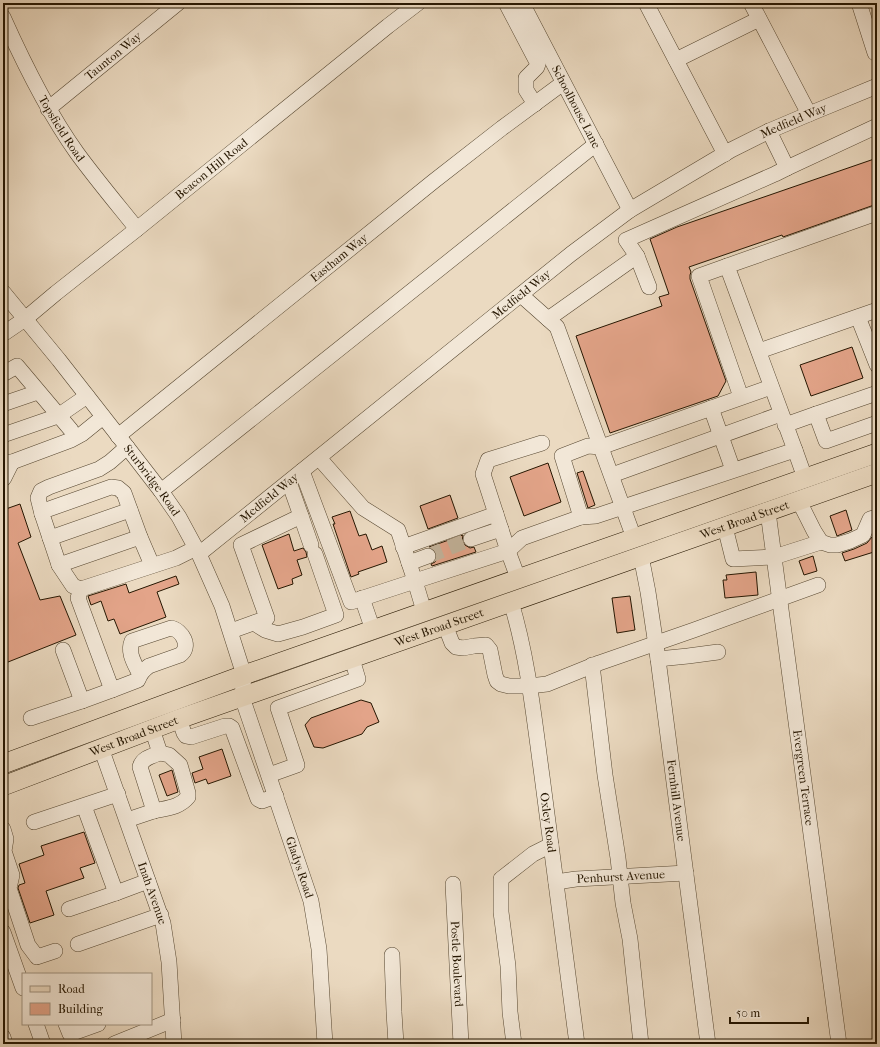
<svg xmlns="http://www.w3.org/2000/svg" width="880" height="1047" font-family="'IM FELL French Canon',serif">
  <rect width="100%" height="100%" fill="#ebdac1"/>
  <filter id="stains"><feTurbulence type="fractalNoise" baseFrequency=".005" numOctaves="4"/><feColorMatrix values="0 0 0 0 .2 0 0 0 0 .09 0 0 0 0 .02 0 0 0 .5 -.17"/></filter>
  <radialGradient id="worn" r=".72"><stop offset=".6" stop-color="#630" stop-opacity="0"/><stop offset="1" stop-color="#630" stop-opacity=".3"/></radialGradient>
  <g fill="#e3a489" stroke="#251601">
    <path d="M877,158V204L783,237L782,235L689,267L691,272L690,275V279L726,381L718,396L610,433L576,336L662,306L659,297L669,294L650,239L677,227Z"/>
    <path d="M852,347L863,378L811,396L800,365Z"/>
    <path d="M548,463L561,502L524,516L510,477Z"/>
    <path d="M583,471L595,505L588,508L577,473Z"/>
    <path d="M450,495L458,518L428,529L420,506Z"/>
    <path d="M20,504L31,537L18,543L40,600L60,596L76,635L3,664V510Z"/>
    <path d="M846,510L852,530L837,536L830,516Z"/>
    <path d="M350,511L359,536L366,534L372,550L382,546L387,562L358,572L359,574L351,577L333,524H335L332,517Z"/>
    <path d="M289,534L294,551L303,548L306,552L307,557L297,560L302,575L292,579L293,584L278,589L262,545Z"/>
    <path d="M463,535L462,541L465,545L470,548L474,547L476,552L432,566L431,564L435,562L437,558V553L434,549L429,547Z"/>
    <path d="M872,537H875L877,544V551L845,561L842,553L854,549L867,543Z"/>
    <path d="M813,556L817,571L804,575L799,561Z"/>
    <path d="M756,572L758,595L725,598L723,580H727L726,575Z"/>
    <path d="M176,576L179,584L157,592L166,617L120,634L114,619L108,621L101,601L91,605L88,596L126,584L129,593Z"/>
    <path d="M630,596L635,630L617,633L612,598Z"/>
    <path d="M361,700L371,703L379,722L367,727L362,734L323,748L314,747L305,725L311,718Z"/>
    <path d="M222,749L231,776L208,784L206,779L195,783L192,773L203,769L199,757Z"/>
    <path d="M172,770L178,792L167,796L159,775Z"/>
    <path d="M84,832L95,863L80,868L84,878L46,891L54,915L30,923L18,888L19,885L25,883L19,864L44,855L41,846Z"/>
  </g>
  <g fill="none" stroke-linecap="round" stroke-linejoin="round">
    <path stroke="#c3b39b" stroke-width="15" stroke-dasharray="15 8" stroke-linecap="butt" d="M428,556L471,539"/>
    <g stroke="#564731" stroke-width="16">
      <g id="minor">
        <path d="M506,3L538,64L537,67L526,78V90L535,104"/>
        <path id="s1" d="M522,3L630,210"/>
        <path d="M646,3L725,154"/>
        <path d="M751,3L809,114"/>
        <path d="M859,3L875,53"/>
        <path id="s2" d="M3,17C24,64 47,111 77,153C96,179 117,204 137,229"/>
        <path d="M676,60L759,19"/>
        <path id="s3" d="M48,109L178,3"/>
        <path d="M769,131L787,168"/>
        <path d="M637,256L649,287"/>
        <path d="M727,266L699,276L741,397"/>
        <path id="s4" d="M3,292L59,360L127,447L161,491L179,517L199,554L222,606L244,675L242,697L311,901L319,949L325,1044"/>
        <path d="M521,295L557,327L634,538"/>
        <path d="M858,317L877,365"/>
        <path d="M548,319L637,256L626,240L775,174L787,168L877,126"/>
        <path id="s5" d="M3,334L25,319L56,293L137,229L388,26L418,3"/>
        <path d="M759,351L877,310"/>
        <path d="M3,374L17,366L71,430"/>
        <path d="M3,404L38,392"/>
        <path d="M711,408L733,470"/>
        <path d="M816,414L877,393"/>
        <path d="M785,425L816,414L826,441L877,423"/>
        <path d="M3,435L58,416L87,396"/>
        <path id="s6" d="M118,436L434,181L502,128L563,83"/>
        <path d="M795,450L805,478"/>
        <path d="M319,458L363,508L398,530L415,581L508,551L522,538L581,517L596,516L795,450L727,266L877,213"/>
        <path d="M3,462H12L71,440L82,434L103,417"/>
        <path d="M302,471L351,602L415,581L424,611"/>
        <path d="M612,475L781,414"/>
        <path d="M3,479L4,478L12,462"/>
        <path d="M161,491L596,144"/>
        <path d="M799,501L814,531L821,542L830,545H837L850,541L863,535L870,519L877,517"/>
        <path id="s7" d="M768,512L839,1044"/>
        <path d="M42,514L38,498L41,491L49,487L99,469L110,462L127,447"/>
        <path d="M301,516L311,545"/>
        <path d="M581,517L562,456L588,446L601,447L771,387"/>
        <path d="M725,527L733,559L774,557L821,542"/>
        <path d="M50,538L130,510"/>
        <path d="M471,539L501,529"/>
        <path d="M403,547L496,514"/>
        <path id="s8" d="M199,554L571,254L630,210L731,150L769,131L809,114L877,86"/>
        <path id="s9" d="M641,556L648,592L658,659L708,1044"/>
        <path d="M409,563L428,556"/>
        <path d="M59,565L140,537"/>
        <path d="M152,565L140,537L124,493L118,488L111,487L46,510L42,514L59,565L73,586L81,589L176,558L196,548"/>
        <path d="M518,578L508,551L483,474L488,460L542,443"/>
        <path d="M81,589L78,598L112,690L138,680C140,674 143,670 149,666L180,655C192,647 182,630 171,628L132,641C127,653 135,664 140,675"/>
        <path d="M362,598L373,630"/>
        <path id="s10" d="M511,602C528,658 534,718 542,776C554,865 565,955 577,1044"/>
        <path d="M254,623L265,630L278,634L303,627L336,615L315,554"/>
        <path d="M445,625L452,643L456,647L463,648L474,646L486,645L490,650L495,675L497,681L501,684L509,686H529L547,684L599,663L694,630L818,585"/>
        <path d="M231,631L267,618L241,545L301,516L289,482"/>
        <path d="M63,650L82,701L112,690"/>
        <path d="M658,659L688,656L718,652"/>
        <path d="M592,665L605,775L618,858L623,903L630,939L641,1044"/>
        <path d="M31,718L82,701"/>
        <path d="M179,719L184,733L186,736L191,737L225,726H229L232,728L258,799L262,801L276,796"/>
        <path id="s11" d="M101,748L163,923L169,962L174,1044"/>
        <path d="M269,775L297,765L278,708L358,679L352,659"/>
        <path d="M154,811C166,808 179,808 188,797V793L180,765L169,755L160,753"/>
        <path d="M127,820L154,811L140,767C142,758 152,756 160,753L152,729"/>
        <path d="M34,822L118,794"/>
        <path d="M3,829L6,839L4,851L12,875L9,888L28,945L37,957L55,951"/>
        <path id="s12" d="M556,882L576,879L686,873"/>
        <path id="s13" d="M453,884L461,1044"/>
        <path d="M116,893L148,881"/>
        <path d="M69,909L116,893L84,806"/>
        <path d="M3,932L23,988"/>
        <path d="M78,944L161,915"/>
        <path d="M392,955L394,1012L396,1044"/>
        <path d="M36,1024L43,1044"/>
        <path d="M66,1024L70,1034L98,1024"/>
        <path d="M3,1037L5,1044"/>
        <path d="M114,1044L173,1020"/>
        <path d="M514,1044L510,1012L508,966L501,912V879L533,854L551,845"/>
      </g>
    </g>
    <g stroke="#251601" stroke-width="20">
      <g id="major">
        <path d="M3,764L244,675L877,453"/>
        <path id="s14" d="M3,786L179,719L877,473"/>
      </g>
    </g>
    <use href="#minor" stroke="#f2e7d7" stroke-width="15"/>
    <use href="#major" stroke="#ebdac1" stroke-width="19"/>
  </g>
  <g text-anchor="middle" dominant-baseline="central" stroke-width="3" stroke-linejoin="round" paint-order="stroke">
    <g font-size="12" fill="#251601" stroke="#f2e7d7">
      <text stroke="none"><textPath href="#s3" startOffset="84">Taunton Way</textPath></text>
      <text stroke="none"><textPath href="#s1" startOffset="117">Schoolhouse Lane</textPath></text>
      <text stroke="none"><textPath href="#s8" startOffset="738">Medfield Way</textPath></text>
      <text stroke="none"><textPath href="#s2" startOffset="126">Topsfield Road</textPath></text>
      <text stroke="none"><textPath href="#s5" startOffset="266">Beacon Hill Road</textPath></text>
      <text stroke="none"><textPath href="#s6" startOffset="284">Eastham Way</textPath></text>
      <text stroke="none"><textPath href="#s8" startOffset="414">Medfield Way</textPath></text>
      <text stroke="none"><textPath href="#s4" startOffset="240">Sturbridge Road</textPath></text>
      <text stroke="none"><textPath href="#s8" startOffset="90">Medfield Way</textPath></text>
      <text stroke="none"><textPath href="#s14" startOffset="788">West Broad Street</textPath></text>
      <text stroke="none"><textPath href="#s14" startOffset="464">West Broad Street</textPath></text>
      <text stroke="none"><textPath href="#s14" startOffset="140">West Broad Street</textPath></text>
      <text stroke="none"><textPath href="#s7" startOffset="268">Evergreen Terrace</textPath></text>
      <text stroke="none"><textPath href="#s9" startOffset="247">Fernhill Avenue</textPath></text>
      <text stroke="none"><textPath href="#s10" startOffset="224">Oxley Road</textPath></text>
      <text stroke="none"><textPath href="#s4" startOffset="659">Gladys Road</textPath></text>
      <text stroke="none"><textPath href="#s12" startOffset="65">Penhurst Avenue</textPath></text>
      <text stroke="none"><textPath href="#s11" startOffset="154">Inah Avenue</textPath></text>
      <text stroke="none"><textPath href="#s13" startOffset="80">Postle Boulevard</textPath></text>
    </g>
  </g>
  <rect width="880" height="1047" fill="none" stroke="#ebdac1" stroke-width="16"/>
  <rect x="4" y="4" width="872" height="1039" fill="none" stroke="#251601" stroke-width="2"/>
  <rect x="8" y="8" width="864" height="1031" fill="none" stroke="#251601"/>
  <rect x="22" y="973" width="130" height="52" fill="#f2e7d7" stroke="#a09381"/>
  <rect x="30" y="986" width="20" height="6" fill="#ebdac1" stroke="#a09381"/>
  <text x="58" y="993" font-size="12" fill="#251601">Road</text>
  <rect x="30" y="1003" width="20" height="12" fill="#e3a489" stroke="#a09381"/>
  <text x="58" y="1013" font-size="12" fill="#251601">Building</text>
  <path d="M730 1017v6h78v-6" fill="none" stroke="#251601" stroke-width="2"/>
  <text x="736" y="1017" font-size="12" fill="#251601" stroke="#f2e7d7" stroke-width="3" paint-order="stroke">50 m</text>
  <rect width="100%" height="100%" filter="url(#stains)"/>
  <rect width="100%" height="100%" fill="url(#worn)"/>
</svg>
